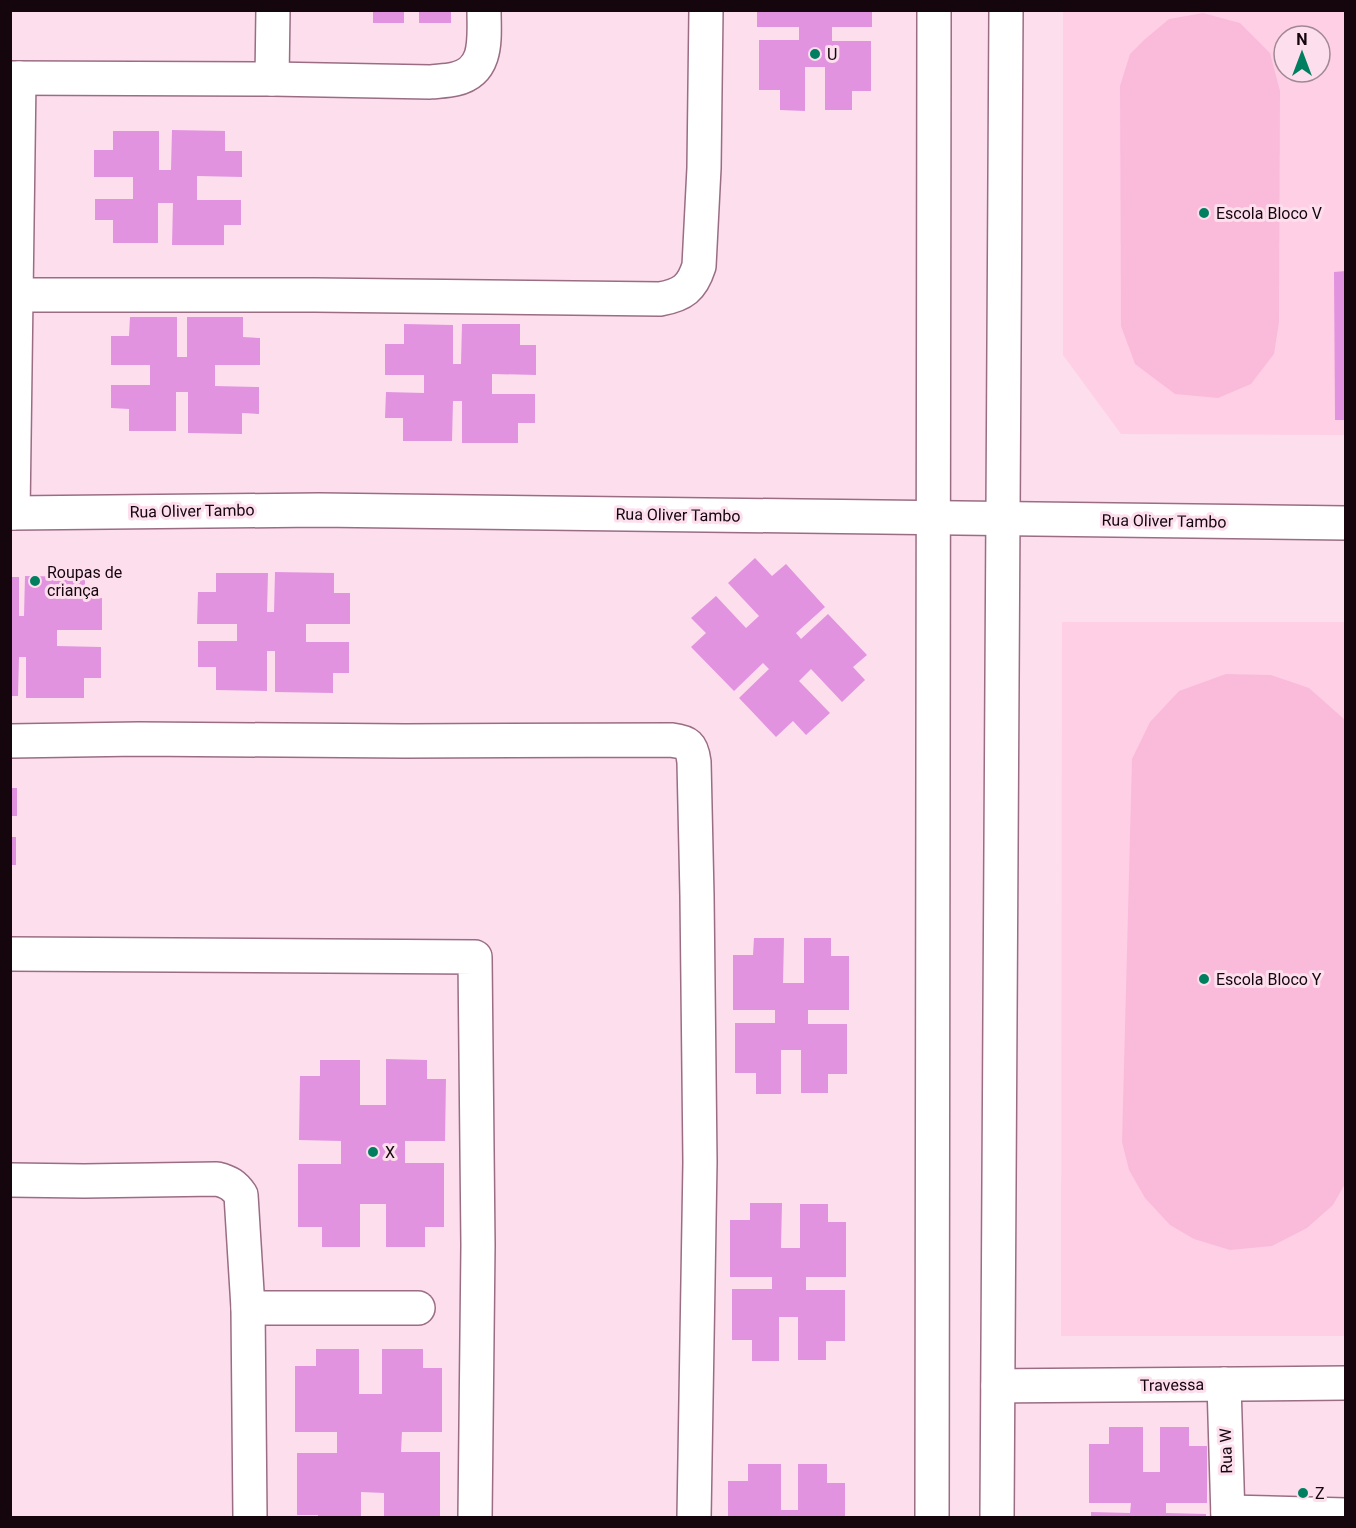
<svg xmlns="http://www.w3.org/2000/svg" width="1356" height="1528" font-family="Roboto,sans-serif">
  <rect width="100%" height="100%" fill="#fddeed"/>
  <g fill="#ffcfe6" fill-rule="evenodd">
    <path d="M1063,11H1345V435L1121,434L1063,355ZM1284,36H1320V72H1284Z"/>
    <path d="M1062,622H1345V1336H1061Z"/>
  </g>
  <g fill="#fabbda">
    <path d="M1203,13L1240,23L1270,53L1280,91L1279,322L1274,354L1251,384L1218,398L1175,394L1135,364L1121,326L1120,86L1130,54L1144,40L1169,19Z"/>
    <path d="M1226,674L1271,675L1309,688L1344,719L1346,724L1345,1184L1333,1205L1307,1228L1272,1246L1230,1250L1194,1239L1170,1225L1145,1198L1129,1170L1122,1142L1132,759L1150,722L1179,691Z"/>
  </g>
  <g fill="#e293e0">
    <rect x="373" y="10" width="31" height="13"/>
    <rect x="419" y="10" width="32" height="13"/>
    <path d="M757,10H872V27H832V41H871V91H852V110H825V67H805V111L780,110V90H759V40H799V27H757Z"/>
    <path d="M172,130L225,131V151H242V177L197,176V200H241V225H224V245H172L173,203H158V243H113V220H95V199H133V177H94V150H113V131H159V170H171Z"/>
    <path d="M1346,271V420H1335L1334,272Z"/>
    <path d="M130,317H177V357H187V317H243V337L260,338V365H215V386L259,387V414L242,413V434L188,433V392H176V431H129V409L111,408V385H150V365H111V336H129Z"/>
    <path d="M404,324L453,325V364H461L462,324H520V345H536V375L492,374V394H535V423H518V443H462V401H453L452,441H403V418H385L386,392L424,393V375H385V344H404Z"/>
    <path d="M755,558L772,576L786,564L825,607L796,633L801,639L828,614L867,655L853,667L865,680L842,702L811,669L799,681L830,713L806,735L793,721L776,737L739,698L769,669L763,663L734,691L691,647L706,633L691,618L716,596L746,628L759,616L728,583Z"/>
    <path d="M275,572L334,573V593H350V624H306V642H349V673H333V693L275,692V651H267V691L216,690V667H198V641H237V624H197L198,592H216V573H268L267,612H274Z"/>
    <path d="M25,576L85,577V598H102V630H57V646L101,647V678H84V698H26V657H19L18,696H10V577H19V616H24Z"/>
    <rect x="10" y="788" width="7" height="28"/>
    <rect x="10" y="837" width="6" height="28"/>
    <path d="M754,938H784L783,983H804V938H831V956H849V1010H808V1024H847V1074H828V1093H801V1050H781V1094H756V1073H735V1023H775V1010H733V955H753Z"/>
    <path d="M386,1059L427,1060V1079H446L445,1141H405V1163H444V1227H425V1247H386V1204H360V1247H322V1227H298V1164H341V1141L299,1140L300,1076H320V1060H360V1105H386Z"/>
    <path d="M750,1203H782L781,1248H800V1204H828V1222H846V1277H806V1290H845V1341H826V1360H798V1317H779V1361H752V1340H732V1289H772V1277H730V1220H750Z"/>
    <path d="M316,1349H359V1394H382V1349H423V1368H442V1432H402L401,1452H440V1516L384,1518V1493L361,1492V1518H318V1515H297V1453H337V1432H295V1366H316Z"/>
    <path d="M1109,1427H1143V1472H1160V1427H1189V1446H1207V1503H1166V1513L1206,1514V1518H1091V1512L1130,1513L1131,1503H1089V1444H1109Z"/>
    <path d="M748,1464H781V1510H798V1464H827V1483H845V1518H728V1481H748Z"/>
  </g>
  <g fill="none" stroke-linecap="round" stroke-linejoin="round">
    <g stroke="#9a6d84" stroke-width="36">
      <g id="minor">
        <path d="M10,78L272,79L430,82C438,81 447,81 455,79C489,71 484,38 484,10"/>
        <path d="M272,79L273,10"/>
        <path d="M10,295H315L660,299C683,295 692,288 699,266L704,168L706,10"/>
        <path d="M10,512L13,513L319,510L1346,523"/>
        <path d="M13,513L19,78"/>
        <path d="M10,741L139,739L405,741L671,740C688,742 692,745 694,762L697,896L700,1162L694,1518"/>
        <path d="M10,954L475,957L478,1245L475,1518"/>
        <path d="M10,1180L84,1181L217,1179C229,1182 234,1185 241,1195L248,1308L250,1518"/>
        <path d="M248,1308H418"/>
        <path d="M1224,1384L1228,1518"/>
        <path d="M998,1386L1346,1383"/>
        <path d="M1228,1512L1346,1515"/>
        <path d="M932,1518L934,10"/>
        <path d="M997,1518L1006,10"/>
      </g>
    </g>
    <use href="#minor" stroke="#fff" stroke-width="33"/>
  </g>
  <g fill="#007f60" stroke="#fddeed" stroke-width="2">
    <circle cx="815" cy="54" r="6"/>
    <circle cx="1204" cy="213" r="6"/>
    <circle cx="35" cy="581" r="6"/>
    <circle cx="1204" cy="979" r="6"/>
    <circle cx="373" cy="1152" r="6"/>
    <circle cx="1303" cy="1493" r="6"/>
  </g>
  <g text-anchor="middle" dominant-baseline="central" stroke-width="6" stroke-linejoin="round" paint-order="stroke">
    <g font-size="16" fill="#15060e" stroke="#fddeed" text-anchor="start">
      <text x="827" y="54">U</text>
      <text x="1216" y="213">Escola Bloco V</text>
      <text x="47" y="572">Roupas de<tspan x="47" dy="18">criança</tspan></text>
      <text x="1216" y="979">Escola Bloco Y</text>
      <text x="385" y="1152">X</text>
      <text x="1315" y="1493">Z</text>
    </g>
    <g font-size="16" fill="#15060e" stroke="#fddeed">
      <text transform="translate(192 511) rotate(-1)">Rua Oliver Tambo</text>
      <text transform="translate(678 515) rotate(1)">Rua Oliver Tambo</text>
      <text transform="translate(1164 521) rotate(1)">Rua Oliver Tambo</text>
      <text transform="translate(1172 1385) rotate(-1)">Travessa</text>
      <text transform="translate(1226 1451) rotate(-92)">Rua W</text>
    </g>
  </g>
  <rect width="1356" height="1528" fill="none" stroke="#15060e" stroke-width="24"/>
  <g transform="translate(1302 54)"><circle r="28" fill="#fddeed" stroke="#a08894" stroke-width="1.5"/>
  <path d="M0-4.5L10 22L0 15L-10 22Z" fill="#007f60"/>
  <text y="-9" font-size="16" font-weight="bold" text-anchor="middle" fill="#15060e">N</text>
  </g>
</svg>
